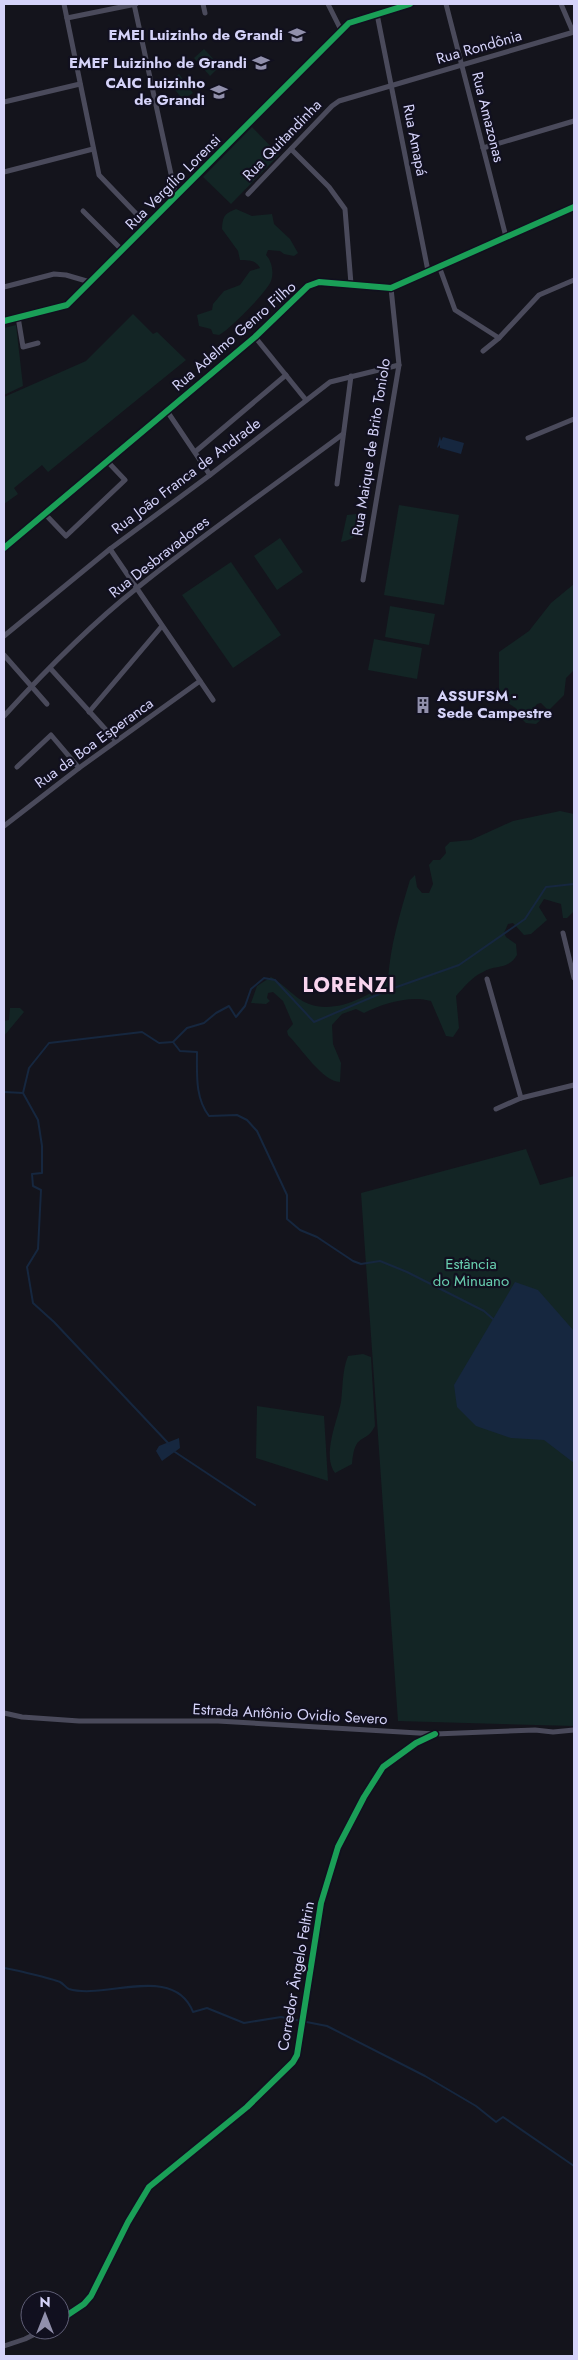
<svg xmlns="http://www.w3.org/2000/svg" width="578" height="2360" font-family="Jost,sans-serif">
  <rect width="100%" height="100%" fill="#14141c"/>
  <g fill="#132525">
    <path d="M204,49L220,66L210,76L194,58Z"/>
    <path d="M179,74L193,93L183,100L169,82Z"/>
    <path d="M252,127L279,155L231,204L203,177Z"/>
    <path d="M236,209L252,216L272,214L274,224L290,239L298,253L294,256L284,254L280,251L268,250L266,255C272,261 274,273 271,281C267,292 229,330 219,335L213,334L211,329L199,326L197,315L212,310L213,304L224,291L240,285L250,271L260,268C256,260 248,260 240,260L238,251L222,229C223,216 224,214 236,209Z"/>
    <path d="M133,314L153,334L157,332L186,360L48,472L42,465L14,488L18,494L4,504V397L86,361Z"/>
    <path d="M16,325L23,386L4,395V328Z"/>
    <path d="M399,505L459,515L444,605L384,595Z"/>
    <path d="M367,513C363,527 358,539 341,542L347,515Z"/>
    <path d="M280,538L303,572L277,590L254,556Z"/>
    <path d="M231,562L281,635L233,668L182,595Z"/>
    <path d="M574,584V670L566,678L564,695L550,709H547L541,703L537,704L534,708L543,718L536,724L526,723L517,714V709L505,701L499,692V652L529,631L551,603Z"/>
    <path d="M390,606L435,614L429,645L385,637Z"/>
    <path d="M374,639L422,648L417,679L368,670Z"/>
    <path d="M560,811L574,814V911L567,918H563L561,904L544,899L539,907L547,920L531,934L524,935L513,923L508,924L504,933L506,937L516,944L517,955C507,971 496,964 483,972C472,977 464,987 456,996L459,1028L453,1037L446,1036L431,1001C411,995 383,1003 364,1013L356,1009L342,1014L332,1025L333,1044L341,1063L340,1082C323,1082 301,1048 288,1035L287,1031L293,1024L283,1001L273,992L268,993L267,998L270,1001L266,1004L251,1003L257,986L271,977C284,984 295,999 309,1004C334,1014 370,997 388,980C390,946 400,913 410,880L415,875L417,887L422,893H429L433,884L429,865L433,860H440L446,853L445,847L450,842L471,840L513,821Z"/>
    <path d="M10,1008H20L24,1012L4,1036V1021L9,1020Z"/>
    <path d="M526,1149L540,1185L574,1176V1726L398,1721L361,1193Z"/>
    <path d="M363,1354L371,1357L375,1426C365,1446 355,1430 352,1464L335,1473C322,1455 337,1422 341,1402C343,1387 342,1371 348,1356Z"/>
    <path d="M257,1406L324,1416L328,1481L256,1458Z"/>
  </g>
  <g fill="#16273f">
    <path d="M440,436L441,441L443,437L464,443L461,454L440,448V445L437,448Z"/>
    <path d="M515,1282L538,1290L574,1331V1463L544,1440L511,1438L476,1426L457,1407L454,1385Z"/>
    <path d="M179,1438L180,1448L162,1461L156,1451L159,1446Z"/>
  </g>
  <g fill="none" stroke-linecap="round" stroke-linejoin="round">
    <g stroke="#16273f" stroke-width="2">
      <path d="M173,1042L180,1051L197,1052C197,1074 195,1098 209,1116L237,1115L247,1120L257,1131L287,1195V1219L300,1230L317,1237L353,1261L361,1264L380,1261L407,1272L484,1311L493,1319"/>
      <path d="M4,1092L23,1093"/>
      <path d="M169,1444L54,1322L33,1303L27,1267L38,1249L41,1190L33,1186L32,1174L42,1173V1146L38,1120L23,1093L29,1068L49,1043L142,1032L159,1043L173,1042L187,1028L204,1023L216,1013L229,1006L236,1017L245,1006L251,989L264,978L275,980L314,1022L391,989L459,965L525,919L546,887L574,884"/>
      <path d="M175,1452L255,1505"/>
      <path d="M4,1968C12,1969 53,1979 60,1982C64,1984 66,1988 69,1989C105,2000 174,1963 193,2012L207,2008L244,2023L281,2017L327,2026L425,2076L476,2106L496,2122L503,2117L574,2166"/>
    </g>
    <g stroke="#4a4a5b" stroke-width="5">
      <path d="M64,4L99,175L147,225"/>
      <path d="M134,4L176,197"/>
      <path d="M203,4L205,13"/>
      <path d="M328,4L341,30"/>
      <path d="M446,4L506,237"/>
      <path d="M561,4L573,32"/>
      <path d="M377,14L428,271"/>
      <path d="M67,18L136,4"/>
      <path d="M4,102L80,84"/>
      <path d="M483,148L574,121"/>
      <path d="M291,149L329,187L345,209L351,284"/>
      <path d="M4,172L93,149"/>
      <path d="M248,194L332,106L339,101L574,32"/>
      <path d="M83,211L122,250"/>
      <path d="M439,266L455,310L499,338"/>
      <path d="M4,287L54,274L66,275L90,282"/>
      <path d="M18,317L23,347L38,343"/>
      <path d="M4,321L67,305L349,23L410,4"/>
      <path d="M255,337L306,400"/>
      <path d="M483,351L499,338L539,295L574,280"/>
      <path d="M167,411L210,475"/>
      <path d="M528,438L574,419"/>
      <path d="M195,452L286,375"/>
      <path d="M337,484L351,376"/>
      <path d="M45,514L66,536L125,480L107,461"/>
      <path d="M4,548L255,337L308,286L319,282L391,288L574,207"/>
      <path d="M110,549L213,700"/>
      <path d="M363,580L399,365L391,288"/>
      <path d="M4,636L110,549L210,475L330,382L399,365"/>
      <path d="M4,655L47,704"/>
      <path d="M50,668L116,741"/>
      <path d="M89,712L162,626"/>
      <path d="M4,716C45,671 89,626 137,588C204,534 275,485 343,434"/>
      <path d="M17,767L51,735L79,768"/>
      <path d="M4,826L79,768L200,681"/>
      <path d="M563,933L574,978"/>
      <path d="M487,979L521,1098"/>
      <path d="M496,1109L521,1098L574,1085"/>
      <path d="M4,1713L22,1717L79,1721H218L435,1734L535,1730L553,1732L574,1730"/>
      <path d="M60,2320L84,2304L91,2296L128,2222L149,2187L247,2107L293,2062L297,2055L321,1903L338,1847L364,1797L383,1767L416,1743L435,1734"/>
      <path d="M4,2346L25,2339L43,2330"/>
    </g>
    <g stroke="#11101f" stroke-width="9">
      <g id="cycleway">
        <path d="M4,321L67,305L349,23L410,4"/>
        <path d="M4,548L255,337L308,286L319,282L391,288L574,207"/>
        <path d="M60,2320L84,2304L91,2296L128,2222L149,2187L247,2107L293,2062L297,2055L321,1903L338,1847L364,1797L383,1767L416,1743L435,1734"/>
      </g>
    </g>
    <use href="#cycleway" stroke="#1a9f57" stroke-width="6"/>
  </g>
  <defs>
    <g id="school-bare" transform="scale(1.35)"><path d="M0-5L7-2L0 1L-7-2ZM-4 1L0 2.5L4 1V4Q0 6-4 4Z" fill="#9190ac" stroke="#11101f" stroke-width="2.5" paint-order="stroke"/></g>
    <g id="building-bare" transform="scale(1.35)"><path d="M-4-6H4V6H1V3H-1V6H-4ZM-2.5-4.3h1.7v1.8h-1.7ZM.8-4.3h1.7v1.8H.8ZM-2.5-1h1.7V.8h-1.7ZM.8-1h1.7V.8H.8Z" fill="#9190ac" stroke="#11101f" stroke-width="2.5" paint-order="stroke"/></g>
  </defs>
  <g fill-rule="evenodd">
    <use href="#school-bare" x="297" y="35"/>
    <use href="#school-bare" x="261" y="63"/>
    <use href="#school-bare" x="219" y="92"/>
    <use href="#building-bare" x="423" y="705"/>
  </g>
  <g text-anchor="middle" dominant-baseline="central" stroke-width="4.5" stroke-linejoin="round" paint-order="stroke">
    <g font-size="15" font-weight="bold" fill="#d5d3f9" stroke="#11101f" text-anchor="end">
      <text x="283" y="35">EMEI Luizinho de Grandi</text>
      <text x="247" y="63">EMEF Luizinho de Grandi</text>
      <text x="205" y="83">CAIC Luizinho<tspan x="205" dy="17">de Grandi</tspan></text>
      <text x="437" y="696" text-anchor="start">ASSUFSM -<tspan x="437" dy="17">Sede Campestre</tspan></text>
    </g>
    <g font-size="15" fill="#d5d3f9" stroke="#11101f">
      <text transform="translate(479 47) rotate(-16)">Rua Rondônia</text>
      <text transform="translate(488 117) rotate(76)">Rua Amazonas</text>
      <text transform="translate(282 140) rotate(-46)">Rua Quitandinha</text>
      <text transform="translate(415 140) rotate(79)">Rua Amapá</text>
      <text transform="translate(173 182) rotate(-45)">Rua Vergílio Lorensi</text>
      <text transform="translate(234 336) rotate(-41)">Rua Adelmo Genro Filho</text>
      <text transform="translate(371 447) rotate(-81)">Rua Maique de Brito Toniolo</text>
      <text transform="translate(186 476) rotate(-37)">Rua João Franca de Andrade</text>
      <text transform="translate(159 557) rotate(-38)">Rua Desbravadores</text>
      <text transform="translate(94 743) rotate(-36)">Rua da Boa Esperanca</text>
      <text transform="translate(290 1714) rotate(3)">Estrada Antônio Ovidio Severo</text>
      <text transform="translate(296 1976) rotate(-80)">Corredor Ângelo Feltrin</text>
    </g>
    <g font-size="15" fill="#69cfb0" stroke="#11101f">
      <text x="471" y="1264">Estância<tspan x="471" dy="17">do Minuano</tspan></text>
    </g>
    <g font-size="20" font-weight="bold" letter-spacing="1" fill="#f9d5ee" stroke="#11101f">
      <text x="349" y="985">LORENZI</text>
    </g>
  </g>
  <rect width="578" height="2360" fill="none" stroke="#d5d3f9" stroke-width="10"/>
  <g transform="translate(45 2315)"><circle r="24" fill="#11101f" stroke="#5f5e76"/>
  <path d="M0-4L9 19L0 12L-9 19Z" fill="#9190ac"/>
  <text y="-8" font-size="14" font-weight="bold" text-anchor="middle" fill="#d5d3f9">N</text>
  </g>
</svg>
